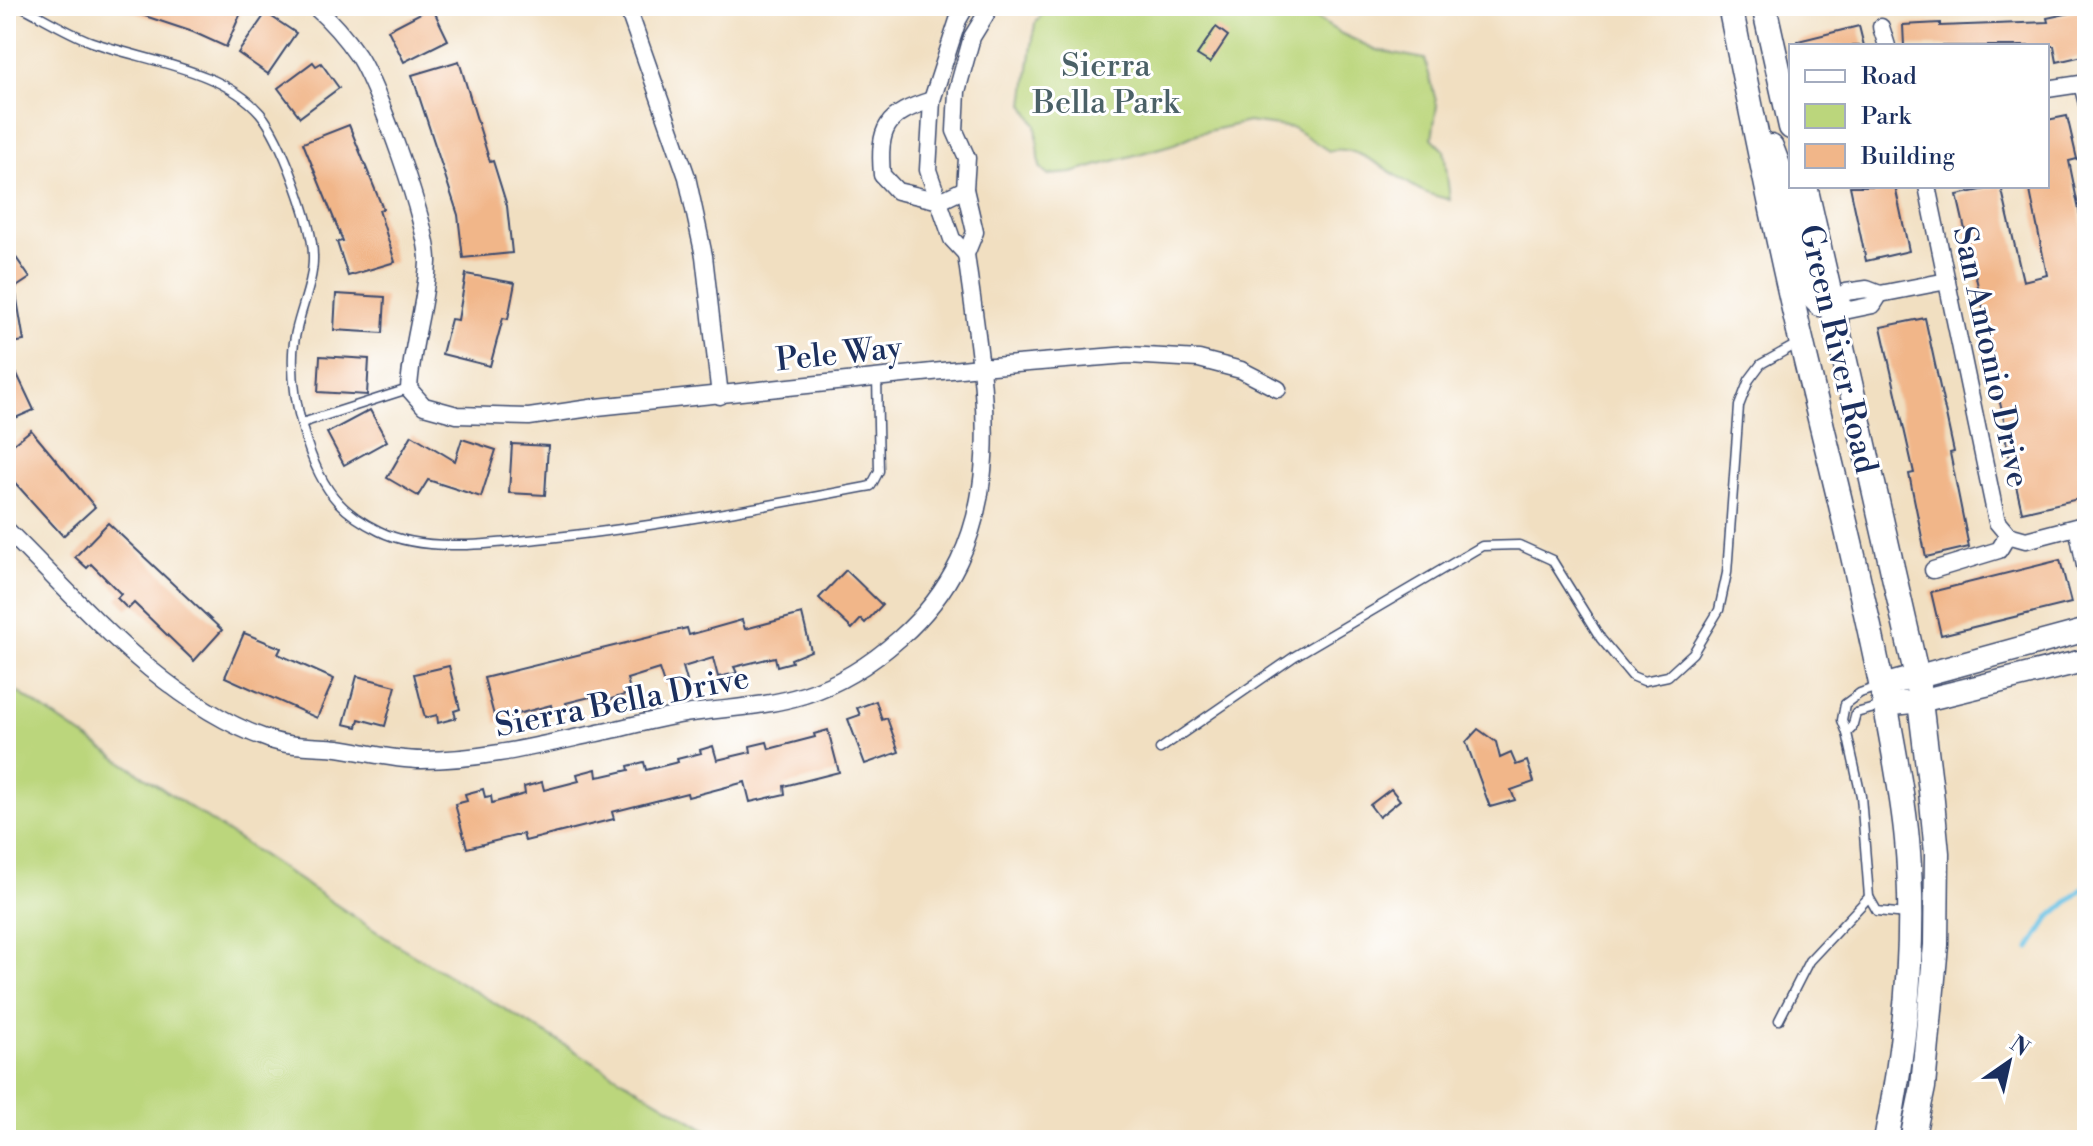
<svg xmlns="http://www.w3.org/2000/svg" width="2093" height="1146" font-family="'Libre Bodoni',serif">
  <rect width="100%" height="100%" fill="#fff"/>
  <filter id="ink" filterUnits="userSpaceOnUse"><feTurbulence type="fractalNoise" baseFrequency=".0125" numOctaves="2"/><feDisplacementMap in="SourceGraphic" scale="16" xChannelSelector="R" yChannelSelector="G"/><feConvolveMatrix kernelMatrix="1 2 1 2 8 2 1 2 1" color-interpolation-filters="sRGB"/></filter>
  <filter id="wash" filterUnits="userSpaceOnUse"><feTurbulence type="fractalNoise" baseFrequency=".006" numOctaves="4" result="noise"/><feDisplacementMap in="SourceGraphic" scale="32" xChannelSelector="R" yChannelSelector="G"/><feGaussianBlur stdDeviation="1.8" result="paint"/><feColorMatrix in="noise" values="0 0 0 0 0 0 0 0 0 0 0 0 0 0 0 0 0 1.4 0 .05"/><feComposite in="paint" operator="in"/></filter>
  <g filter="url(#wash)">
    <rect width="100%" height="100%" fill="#f1dfc1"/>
    <g fill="#bbd67c" stroke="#6b826d" stroke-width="2">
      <path d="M1048,6H1296L1342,34L1377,50L1425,59L1437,105L1432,138L1444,150L1450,200C1441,197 1429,195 1420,190C1396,178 1357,142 1329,151L1293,128L1248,122L1199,133L1174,144L1072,173L1048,175L1040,167L1036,125L1024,104L1035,24Z"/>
      <path d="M6,688L16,691L389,940L724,1140H6Z"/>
    </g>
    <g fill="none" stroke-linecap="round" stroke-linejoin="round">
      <path stroke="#67c2e5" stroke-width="5" d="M2030,948L2050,917L2087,885"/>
    </g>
    <g id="blocks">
      <g fill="#f1b689">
        <path d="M124,6H244L226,47L193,32L124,9Z"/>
        <path d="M432,7L448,40L404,62L388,30Z"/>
        <path d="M2084,10L2087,25V55L2057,62L2054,46H1904L1903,25L1940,23V26L2048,22L2047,18Z"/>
        <path d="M266,13L296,33L268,74L238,53Z"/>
        <path d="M1859,26L1864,46H1798V41Z"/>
        <path d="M1216,27L1228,36L1210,63L1197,55Z"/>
        <path d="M459,61L490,162L493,161L507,206L512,253L463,258L458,215L412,75Z"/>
        <path d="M313,62L316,66L321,63L339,88L300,117L278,88Z"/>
        <path d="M2067,116L2077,159L2069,161L2087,250V255L2081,256L2087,282V497L2022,512L2003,428H2006L1995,382L1998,381L1989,334L1957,195L2001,186L2023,281L2047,275L2029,186H2047V120Z"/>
        <path d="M349,125L383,209L379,210L395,262L348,276L337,242L343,241L303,143Z"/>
        <path d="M1850,186H1895L1909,251L1866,261Z"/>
        <path d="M6,243L30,278L15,288L24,341L6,344Z"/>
        <path d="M466,274L515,283L508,319L503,318L490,366L442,354L451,319L458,320Z"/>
        <path d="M336,294L385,297L383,333L334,330Z"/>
        <path d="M1925,318L1954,452L1950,453L1969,547L1926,557L1909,474L1914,473L1881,327Z"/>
        <path d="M320,356L369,359L367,395L318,392Z"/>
        <path d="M17,374L34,410L6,422V379Z"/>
        <path d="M370,410L387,441L344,465L327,433Z"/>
        <path d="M31,430L95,507L63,536L8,475L13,471L6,463V450Z"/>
        <path d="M412,435L455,461L462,439L496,450L481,497L428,480L418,496L387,478Z"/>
        <path d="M512,444L548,446L545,495L509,493Z"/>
        <path d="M108,523L222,630L194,661L134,603L128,609L117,598L121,594L91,564L87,568L75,557Z"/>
        <path d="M2060,560L2071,603L1941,635L1931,592Z"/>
        <path d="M846,570L882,605L865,623L861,619L852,629L819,598Z"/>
        <path d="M802,614L811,651L791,659L792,662L777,666L775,657L734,667L737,673L718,677L713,658L683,667L687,681L665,687L659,669L627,679L631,693L608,700L606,693L566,703L567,707L552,710L551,705L510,716L511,719L496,723L484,678L687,628L689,635L742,620L745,629Z"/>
        <path d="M244,633L281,648L278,654L334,679L317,718L225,677Z"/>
        <path d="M449,666L460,709L454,711L456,718L438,723L437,715L425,718L414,674Z"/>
        <path d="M357,676L396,686L385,726L359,719L357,727L344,724Z"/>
        <path d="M876,701L882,720L887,718L899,752L865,764L848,719L860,715L857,708Z"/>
        <path d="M1478,729L1496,742L1500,758L1511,753L1516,765L1527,761L1534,782L1511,790L1515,800L1490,807L1466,742Z"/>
        <path d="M828,730L839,772L784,786L785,794L750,802L745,782L688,797L687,793L612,812L614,819L525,841L523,834L467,848L455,804L467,801L465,794L483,789L485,797L491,796L492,803L525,794L524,787L542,782L544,790L579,781L577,774L596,769L597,777L603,776L629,770L628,766L644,762L646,770L678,762L677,759L701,753L700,750L713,746L717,760L751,752L750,746L767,742L769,749L815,737L814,734Z"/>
        <path d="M1391,789L1400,800L1379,817L1370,805Z"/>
      </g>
    </g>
  </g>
  <g filter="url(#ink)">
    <use href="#blocks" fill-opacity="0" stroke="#3b496d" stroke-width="2"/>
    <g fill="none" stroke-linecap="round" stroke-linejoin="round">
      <g stroke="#3b496d" stroke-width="11">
        <g id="service">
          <path d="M21,6C44,18 68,33 92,42C145,61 222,69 260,113C281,138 313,224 313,256C314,287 294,321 293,353C291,397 308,470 339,503C350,515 365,524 379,531C423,553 490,544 537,539C650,528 760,507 871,486L879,471L877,378"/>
          <path d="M302,423L408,389"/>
          <path d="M1877,687L1860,693L1845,704L1842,720L1847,733L1852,728L1856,713L1882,706"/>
          <path d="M1847,733L1861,796L1869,897"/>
          <path d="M1160,749L1295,656L1482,546L1519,545L1552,560L1601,639L1632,676L1644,681L1668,676L1693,653L1719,610L1727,573L1739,406L1749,380L1761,364L1797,344"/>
          <path d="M1779,1020L1809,961L1869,897L1877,911L1906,914"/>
        </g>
      </g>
      <g stroke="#3b496d" stroke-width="19">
        <g id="minor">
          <path d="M314,6C331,21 345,37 358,56C378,86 429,228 428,262C426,305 411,346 409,389L424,406L457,415L529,417L597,407L980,367L1128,355L1199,359L1241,370L1278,389"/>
          <path d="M627,6L687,177L704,256L720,396"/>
          <path d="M966,6L958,20L932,100L928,170L952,239L966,254"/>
          <path d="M1881,27L1887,46"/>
          <path d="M2082,84L2087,104"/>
          <path d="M2047,89L2087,83"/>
          <path d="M932,100C886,114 878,127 882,175L897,191L940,201L965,189"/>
          <path d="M1927,186L1997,522L2008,535L2026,540L2087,524"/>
          <path d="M1880,294L1873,305L1849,310L1837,303L1846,292L1867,289L1880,294L1947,281"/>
          <path d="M2077,527L2087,575"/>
          <path d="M6,529C83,605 164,703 268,739C289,747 316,746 338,748C365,752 394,760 422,760C488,760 552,742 617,729C637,724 658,719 679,715C720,708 763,708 804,695C840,684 872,663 900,638C1018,533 984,392 966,254L975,232L965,189L967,158L955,131L957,91L972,37L991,6"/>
          <path d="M1933,570L1999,550L2008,535"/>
        </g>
      </g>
      <g stroke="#3b496d" stroke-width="25">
        <g id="secondary">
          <path d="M1882,686L2087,630"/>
          <path d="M1885,705L1920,701L2087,660"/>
        </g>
      </g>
      <g stroke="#3b496d" stroke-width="27">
        <g id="primary">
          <path d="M1730,6C1756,134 1782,263 1813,390C1839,496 1865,602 1886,708C1894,751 1903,796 1907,840C1916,940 1906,1041 1886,1140"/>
          <path d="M1764,6L1791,127"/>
          <path d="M1771,147L1784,181L1810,294L1820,304H1832"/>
          <path d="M1805,186L1917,677L1931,791L1937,853L1936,945L1923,1087L1912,1140"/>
        </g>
      </g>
      <use href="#service" stroke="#fff" stroke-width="8"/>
      <use href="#minor" stroke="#fff" stroke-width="16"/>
      <use href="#secondary" stroke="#fff" stroke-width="22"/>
      <use href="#primary" stroke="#fff" stroke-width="24"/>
    </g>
  </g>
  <g text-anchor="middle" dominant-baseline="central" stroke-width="6" stroke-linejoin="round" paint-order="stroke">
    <g font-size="32" fill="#4b6167" stroke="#fff">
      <text x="1106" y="66">Sierra<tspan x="1106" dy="37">Bella Park</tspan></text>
    </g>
    <g font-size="32" fill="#1b2f5e" stroke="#fff">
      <text transform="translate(1838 349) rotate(77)">Green River Road</text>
      <text transform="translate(839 354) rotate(-6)">Pele Way</text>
      <text transform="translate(1991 357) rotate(78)">San Antonio Drive</text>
      <text transform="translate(622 702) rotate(-11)">Sierra Bella Drive</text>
    </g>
  </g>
  <rect width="2093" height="1146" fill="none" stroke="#fff" stroke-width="32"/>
  <rect x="1789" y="44" width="260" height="144" fill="#ffffff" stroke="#a4acbf" stroke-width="2"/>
  <rect x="1805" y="70" width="40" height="12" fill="#ffffff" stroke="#a4acbf" stroke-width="2"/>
  <text x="1861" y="84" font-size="24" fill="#1b2f5e">Road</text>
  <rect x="1805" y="104" width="40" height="24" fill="#bbd67c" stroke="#a4acbf" stroke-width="2"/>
  <text x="1861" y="124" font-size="24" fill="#1b2f5e">Park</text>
  <rect x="1805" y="144" width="40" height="24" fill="#f1b689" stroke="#a4acbf" stroke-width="2"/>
  <text x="1861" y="164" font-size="24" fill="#1b2f5e">Building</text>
  <g transform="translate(2009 1062) rotate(34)" stroke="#ffffff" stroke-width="6" paint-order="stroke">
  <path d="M0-6L14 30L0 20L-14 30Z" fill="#1b2f5e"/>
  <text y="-12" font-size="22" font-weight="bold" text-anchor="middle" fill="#1b2f5e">N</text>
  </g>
</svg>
